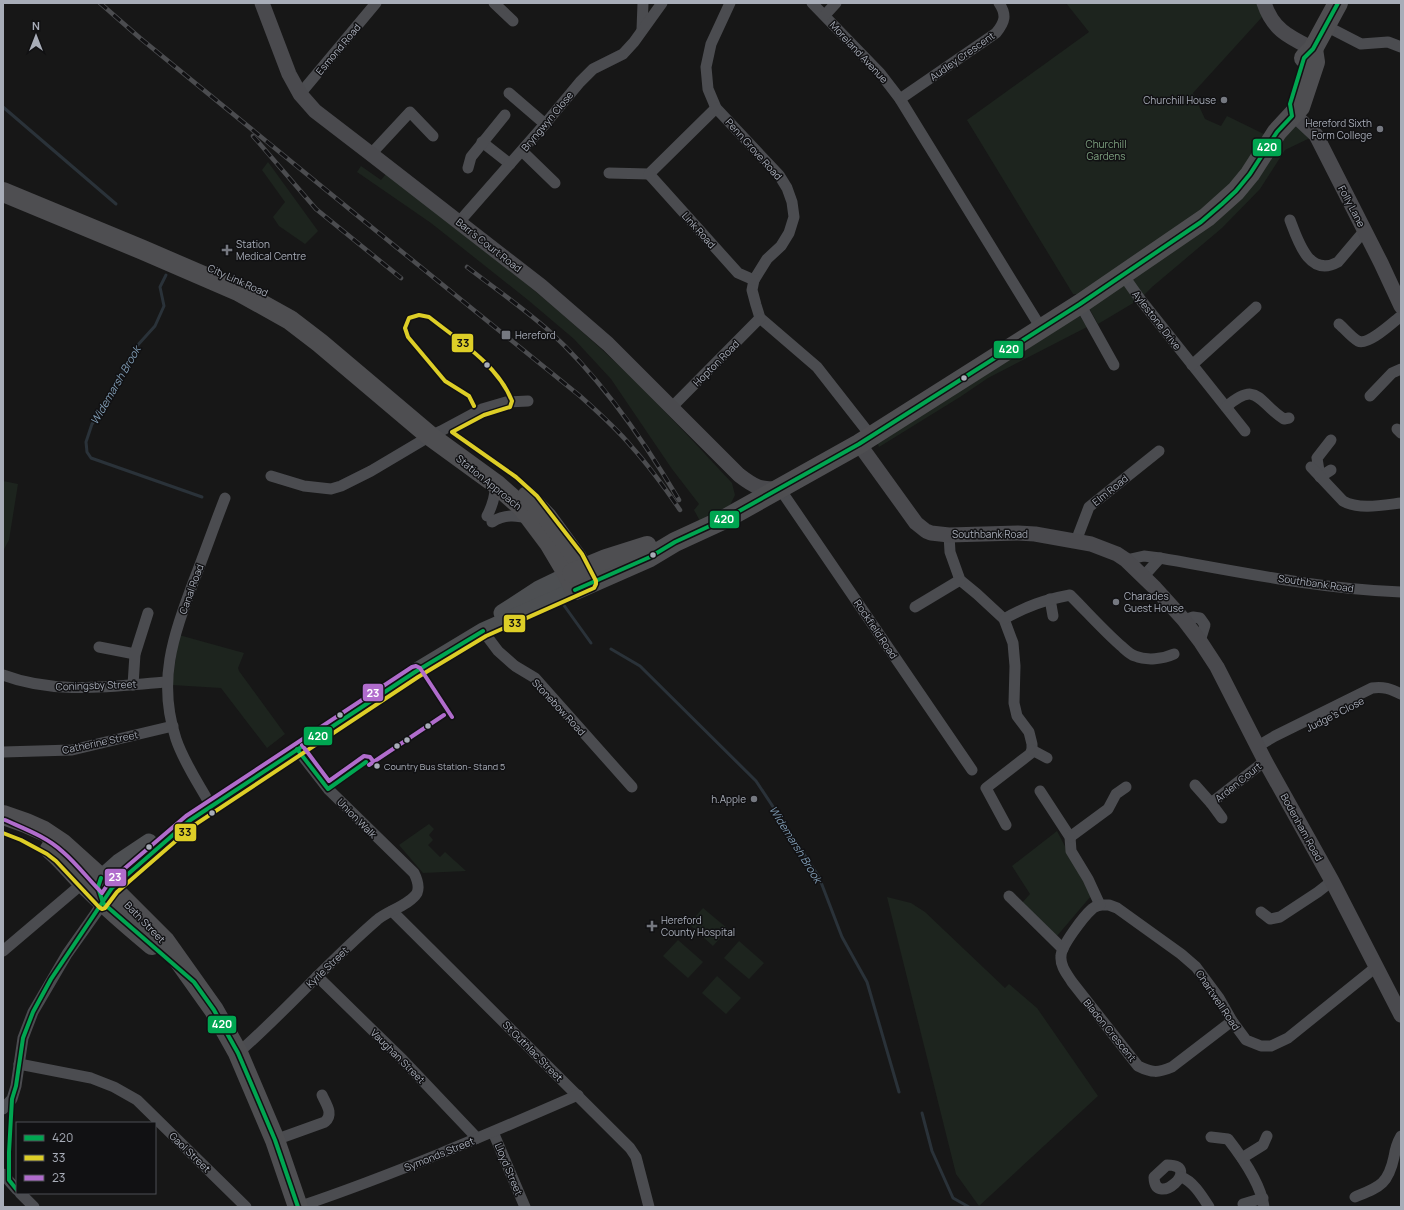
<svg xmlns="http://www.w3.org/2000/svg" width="1404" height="1210" font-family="Manrope,sans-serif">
  <rect width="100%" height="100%" fill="#171717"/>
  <g fill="#1d241e">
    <path d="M1066,3H1259L1263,16L1193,93L1205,119L1221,126L1227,116L1270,137L1218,201L1077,294H1073L967,120L1089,32Z"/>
    <path d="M1297,126L1316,135L1285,150L1260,189L1222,228L1152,287L1140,299L1098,324L1089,308L1201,222L1277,132Z"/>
    <path d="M268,162L318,231L305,244L279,226L273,217L285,202L262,170Z"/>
    <path d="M361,166L381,180L386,174C451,224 517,274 579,329C634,377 683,430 732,483L735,495L730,505L700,521L694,510L699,504L672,469L611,379L574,339L528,300L431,223L357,172Z"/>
    <path d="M1078,313L1087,327L988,378L960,397L879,447L877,441Z"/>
    <path d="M3,481L18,484L9,540L3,551Z"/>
    <path d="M179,635L244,653L238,668L239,671L285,734L267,748L221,688L172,685Z"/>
    <path d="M429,824L434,829L429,835L433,840L428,845L440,857L445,852L466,871L423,873L399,845Z"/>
    <path d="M1057,831L1091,896L1057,936L1021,904L1030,894L1012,866Z"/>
    <path d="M887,897L911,903L925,912L1005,988L1009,984L1037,1008L1098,1096L979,1206L956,1174Z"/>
    <path d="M703,908L728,929L713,946L689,924Z"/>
    <path d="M678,940L703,962L688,978L663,956Z"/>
    <path d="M739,941L764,963L749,979L724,958Z"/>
    <path d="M717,976L741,998L726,1014L702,993Z"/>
  </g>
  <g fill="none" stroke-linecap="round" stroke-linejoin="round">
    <g stroke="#2a3239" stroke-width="3">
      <path d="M3,107L116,204"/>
      <path d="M166,275L160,287L164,306L155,326L136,347L124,371L116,381L103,411L92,424L86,442L87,452L91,458L202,497"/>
      <path d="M563,604L591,643"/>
      <path d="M611,649L640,666L756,781L787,828L819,877L842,937L867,982L899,1092"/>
      <path d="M922,1113L932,1151L953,1198L969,1207"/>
    </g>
    <g stroke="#4b4c50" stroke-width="11">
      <path d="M494,3L513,21"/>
      <path d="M730,3L711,44L706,67L708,89L716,108L779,175L787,188L792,202L794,217L789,233L781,246L767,259L754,280L752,290L756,305L760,318L817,367L871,436"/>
      <path d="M812,3L880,73L900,99L1041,328"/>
      <path d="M825,15L836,3"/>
      <path d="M1326,26L1361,44L1388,42L1401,47"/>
      <path d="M642,30L643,3"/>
      <path d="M509,93L545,124"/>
      <path d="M300,94L376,3"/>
      <path d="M900,99L996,33C1005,22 1007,15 999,3"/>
      <path d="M482,142L510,164"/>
      <path d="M522,151L555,183"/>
      <path d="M371,154L410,112L433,136"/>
      <path d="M468,168L471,157L505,115"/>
      <path d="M609,173L649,174L716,108"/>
      <path d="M649,174L738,273L754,280"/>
      <path d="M1290,220C1298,241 1309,278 1338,262L1365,230"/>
      <path d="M459,222L545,124L580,82L593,69L623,54L634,42L662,3"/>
      <path d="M1123,275L1140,299L1245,431"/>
      <path d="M1080,304L1114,365"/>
      <path d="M1339,324C1345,329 1351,337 1358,341C1368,346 1392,323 1401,316"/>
      <path d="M1192,365L1256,307"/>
      <path d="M1370,396L1392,373L1401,369"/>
      <path d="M1226,407C1258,379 1258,403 1284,419L1289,418"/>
      <path d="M671,408L760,318"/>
      <path d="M1397,429L1401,433"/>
      <path d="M1331,440L1317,458L1320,477L1331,470"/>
      <path d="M1311,467L1343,501C1358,510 1384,505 1401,503"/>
      <path d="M271,476L304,486L331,489L341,486L371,471L430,436L441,431L482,409L506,402L528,401"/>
      <path d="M780,489L972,770"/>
      <path d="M487,516C493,505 495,496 496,484"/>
      <path d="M492,522C505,514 516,515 531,519"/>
      <path d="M949,535L950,552L960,580L977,594L1004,619L1013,643L1015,666L1014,703L1017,716L1029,732L1032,744V750L1030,754L986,788L1006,825"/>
      <path d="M1076,541L1089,507L1159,451"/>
      <path d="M1126,560L1144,556L1160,558C1240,572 1320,589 1401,592"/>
      <path d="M1143,577L1160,558"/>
      <path d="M1050,599L1053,616"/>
      <path d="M915,607L960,580"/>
      <path d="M1004,619C1027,606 1044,600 1070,595C1087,612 1103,630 1120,645C1125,649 1129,654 1135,656C1147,661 1163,659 1174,654"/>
      <path d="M1184,620L1193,617L1200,618L1205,625L1200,641"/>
      <path d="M483,631L498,651L515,666L535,678L632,787"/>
      <path d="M99,647L135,654"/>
      <path d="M3,675C56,695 112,686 167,682"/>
      <path d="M133,685L135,654L148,613"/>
      <path d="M1258,746L1275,736L1372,688C1383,686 1391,689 1401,694"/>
      <path d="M1032,750L1047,758"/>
      <path d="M3,752L72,750L173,726"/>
      <path d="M1195,785L1211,803L1265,761"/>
      <path d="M1040,791L1070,837L1071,851L1088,879L1100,905H1109L1117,908L1181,954L1196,967L1219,998L1232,1021L1246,1040L1261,1046H1271L1288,1038L1376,967"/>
      <path d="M1211,803L1222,818"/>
      <path d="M211,806C199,784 184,763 176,739C157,681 173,637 193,583C204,555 214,526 225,498"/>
      <path d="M1070,837L1108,809L1116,794L1126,787"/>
      <path d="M1009,896L1063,949"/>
      <path d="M1100,905C1097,906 1094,907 1092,909C1084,916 1061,946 1061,956C1060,966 1067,974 1072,982L1138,1066C1152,1073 1158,1073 1172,1067L1232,1021"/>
      <path d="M392,911L630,1148L636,1157L649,1207"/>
      <path d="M1261,912L1270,919L1280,917L1318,892L1332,881"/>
      <path d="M3,951L83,883"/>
      <path d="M317,976L403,1060L477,1138"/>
      <path d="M238,1053C286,1011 328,962 377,920C387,911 410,905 417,893C420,886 417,879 414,873L328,789L297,749"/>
      <path d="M19,1064L91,1078L114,1087L137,1100L246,1207"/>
      <path d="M3,1109L12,1099L16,1086L23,1038L33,1012L67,954L103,903"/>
      <path d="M493,1132L525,1207"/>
      <path d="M1211,1137L1228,1139C1242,1157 1261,1184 1264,1207"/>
      <path d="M275,1140L325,1122C334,1114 326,1104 322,1095"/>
      <path d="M1242,1158L1263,1145L1267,1136"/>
      <path d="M1167,1165C1204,1165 1155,1210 1154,1177Z"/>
      <path d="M3,1174L17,1190"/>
      <path d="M1181,1177C1193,1181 1202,1196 1209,1207"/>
      <path d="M20,1193L34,1207"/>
      <path d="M1355,1197C1379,1187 1388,1185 1394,1157C1395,1150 1397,1143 1401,1136"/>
      <path d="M1243,1204L1263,1198"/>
      <path d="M298,1207C393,1175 486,1135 578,1095"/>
    </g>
    <g stroke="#4a4a4e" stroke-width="15">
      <path d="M262,3L289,74L300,94L315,111L371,154L541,286L608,344L739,475C756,488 759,489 780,489"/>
      <path d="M1264,3C1273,30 1289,37 1313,49"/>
      <path d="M1292,116L1301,121L1316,135L1381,263L1401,306"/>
      <path d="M859,444L916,523L926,531L931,533L949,535L1018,533L1035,534L1091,544L1117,554L1126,560L1155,588L1184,620L1200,641L1217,667L1265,761L1332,881L1401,1015"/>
    </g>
    <g stroke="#4d4f52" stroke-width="17">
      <path d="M502,613L539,589L568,575"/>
      <path d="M101,878L119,862L149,842"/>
      <path d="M112,888L128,873L189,821L415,672L483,631L575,590"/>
    </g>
    <g stroke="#4e4e51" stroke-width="20">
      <path d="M1304,58L1313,49L1338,3"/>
      <path d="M3,192L143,250L238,291L290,320L320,343L430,436L496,484L522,507L549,543L568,575L575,590L650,557L675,542L725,519L859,444L1080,304L1207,217L1236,191L1250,174L1277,132L1300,107L1315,62L1313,49"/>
      <path d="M527,496L547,517L577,558L590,583"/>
      <path d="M572,573L606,559L647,546"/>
      <path d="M3,815L26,823L44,831L62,843L112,888L165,941L214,1010L238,1053L275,1140L298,1207"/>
      <path d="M50,849C63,860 73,873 85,885C106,906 129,926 152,945"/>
    </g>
    <g stroke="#4b4c4f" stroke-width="4.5">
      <g id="rail">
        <path d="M100,3L140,38L364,221L580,396C598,412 616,428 631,446C649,466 665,488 680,510"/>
        <path d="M253,136L316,209L401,278"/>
        <path d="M467,267C493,287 523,308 548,330C601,378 643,439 679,500"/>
      </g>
    </g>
    <use href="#rail" stroke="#111113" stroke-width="3" stroke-dasharray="9" stroke-linecap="butt"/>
    <g stroke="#111113" stroke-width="7">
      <g id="bus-1">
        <path d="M575,590L650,557L675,542L725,519L859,444L1080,304L1201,222L1222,204L1236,191L1250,174L1277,132L1292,116L1290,104L1304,58L1313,49L1338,3"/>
        <path d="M297,749L328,789L366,762"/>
        <path d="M101,878L98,887L103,903L194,982L214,1010L238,1053L250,1081L275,1140L298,1207"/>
        <path d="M17,1190L9,1180V1152L12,1099L16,1086L23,1038L33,1012L51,979L112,888L189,821L415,672L483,631"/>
      </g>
    </g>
    <g stroke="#111113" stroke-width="7">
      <path id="bus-2" d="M3,833L21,840L47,854L56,861L99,907L102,909L105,908L117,892L193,826L418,677L486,636L594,588L596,584V581L582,554L537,496L516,477L452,432L484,415L510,407L512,401C498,365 458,340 429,317L419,315L409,318L405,328L408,337L445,381L469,396L474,406"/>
    </g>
    <g stroke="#111113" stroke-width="7">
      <g id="bus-3">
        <path d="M302,745L329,781L364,756L370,757L377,766"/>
        <path d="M369,765L444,715"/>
        <path d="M5,820C25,829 47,837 63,852C77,864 89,880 102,893L108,884L124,869L186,816L412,667L416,666L420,668L452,717"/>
      </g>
    </g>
    <use href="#bus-1" stroke="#00a651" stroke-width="4"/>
    <use href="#bus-2" stroke="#ddce27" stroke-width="4"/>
    <use href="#bus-3" stroke="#b06ccc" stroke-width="4"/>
  </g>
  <g fill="#757880" stroke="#111113" stroke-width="1.5">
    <circle cx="1224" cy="100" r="4"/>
    <circle cx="1380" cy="129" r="4"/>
    <path d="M225 244h4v4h4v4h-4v4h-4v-4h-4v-4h4z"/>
    <rect x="501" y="330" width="10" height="10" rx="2"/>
    <circle cx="1116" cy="602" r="4"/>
    <circle cx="754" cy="799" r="4"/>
    <path d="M650 920h4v4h4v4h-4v4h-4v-4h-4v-4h4z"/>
  </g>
  <g fill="#a8adb8" stroke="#111113" stroke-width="1.5">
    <circle cx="487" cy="365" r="3.5"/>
    <circle cx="964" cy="378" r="3.5"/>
    <circle cx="653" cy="555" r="3.5"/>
    <circle cx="340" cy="715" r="3.5"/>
    <circle cx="428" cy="726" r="3.5"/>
    <circle cx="407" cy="740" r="3.5"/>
    <circle cx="397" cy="746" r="3.5"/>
    <circle cx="377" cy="766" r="3.5"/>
    <circle cx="212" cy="813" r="3.5"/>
    <circle cx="149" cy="847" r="3.5"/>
  </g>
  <g text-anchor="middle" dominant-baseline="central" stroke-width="3" stroke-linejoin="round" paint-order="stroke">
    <g font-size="9" fill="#a8adb8" stroke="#111113" text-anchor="start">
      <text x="384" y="766">Country Bus Station- Stand 5</text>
    </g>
    <g font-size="10" fill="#a8adb8" stroke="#111113">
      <text transform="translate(338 49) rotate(-50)">Esmond Road</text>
      <text transform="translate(859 52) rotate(47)">Moreland Avenue</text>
      <text transform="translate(962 56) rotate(-35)">Audley Crescent</text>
      <text transform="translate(547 121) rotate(-50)">Bryngwyn Close</text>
      <text transform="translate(754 149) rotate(48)">Penn Grove Road</text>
      <text transform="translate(1352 206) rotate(62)">Folly Lane</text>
      <text transform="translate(699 230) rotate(48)">Link Road</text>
      <text transform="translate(489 245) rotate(38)">Barr's Court Road</text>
      <text transform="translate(238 280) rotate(24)">City Link Road</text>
      <text transform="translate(1157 320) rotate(52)">Aylestone Drive</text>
      <text transform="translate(716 363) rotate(-45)">Hopton Road</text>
      <text transform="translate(489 482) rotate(39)">Station Approach</text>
      <text transform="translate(1110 490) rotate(-39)">Elm Road</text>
      <text x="990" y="534">Southbank Road</text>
      <text transform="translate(1316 583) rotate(8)">Southbank Road</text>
      <text transform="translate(191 589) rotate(-70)">Canal Road</text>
      <text transform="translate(876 629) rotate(56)">Rockfield Road</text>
      <text transform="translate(96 685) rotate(-2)">Coningsby Street</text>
      <text transform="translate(559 707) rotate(47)">Stonebow Road</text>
      <text transform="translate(1335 714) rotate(-27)">Judge's Close</text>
      <text transform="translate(100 742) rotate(-12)">Catherine Street</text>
      <text transform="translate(1238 782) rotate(-39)">Arden Court</text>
      <text transform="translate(357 818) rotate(45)">Union Walk</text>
      <text transform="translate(1302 827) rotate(61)">Bodenham Road</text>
      <text transform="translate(145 922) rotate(46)">Bath Street</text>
      <text transform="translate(327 967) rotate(-44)">Kyrle Street</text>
      <text transform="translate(1218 1000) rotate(56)">Chartwell Road</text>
      <text transform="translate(1110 1030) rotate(51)">Bladon Crescent</text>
      <text transform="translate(533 1051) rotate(45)">St Guthlac Street</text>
      <text transform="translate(398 1056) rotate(45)">Vaughan Street</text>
      <text transform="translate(190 1152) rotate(44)">Gaol Street</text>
      <text transform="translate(439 1154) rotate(-22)">Symonds Street</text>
      <text transform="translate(509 1169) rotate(67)">Lloyd Street</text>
    </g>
    <g font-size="10" fill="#a8adb8" stroke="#111113" text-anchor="start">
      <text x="1216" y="100" text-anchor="end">Churchill House</text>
      <text x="1372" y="123" text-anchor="end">Hereford Sixth<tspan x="1372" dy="12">Form College</tspan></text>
      <text x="236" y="244">Station<tspan x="236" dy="12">Medical Centre</tspan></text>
      <text x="515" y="335">Hereford</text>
      <text x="1124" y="596">Charades<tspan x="1124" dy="12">Guest House</tspan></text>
      <text x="746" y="799" text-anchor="end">h.Apple</text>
      <text x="661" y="920">Hereford<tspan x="661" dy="12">County Hospital</tspan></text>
    </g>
    <g font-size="10" fill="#7fa381" stroke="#111113">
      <text x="1106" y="144">Churchill<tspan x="1106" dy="12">Gardens</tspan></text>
    </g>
    <g font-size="11" font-style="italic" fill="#7f9bb3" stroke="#111113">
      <text transform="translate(115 385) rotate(-60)">Widemarsh Brook</text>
      <text transform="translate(796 844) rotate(58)">Widemarsh Brook</text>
    </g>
  </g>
  <g stroke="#111113" stroke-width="1.5">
    <rect x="1252" y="138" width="30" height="19" rx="4" fill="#00a651"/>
    <rect x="451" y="333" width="23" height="20" rx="4" fill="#ddce27"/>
    <rect x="993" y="340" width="31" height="19" rx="4" fill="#00a651"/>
    <rect x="709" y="510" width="31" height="19" rx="4" fill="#00a651"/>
    <rect x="503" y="614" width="23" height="19" rx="4" fill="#ddce27"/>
    <rect x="362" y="683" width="22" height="19" rx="4" fill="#b06ccc"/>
    <rect x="303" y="726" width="30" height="20" rx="4" fill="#00a651"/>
    <rect x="174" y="823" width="23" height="19" rx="4" fill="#ddce27"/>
    <rect x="104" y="868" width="23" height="19" rx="4" fill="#b06ccc"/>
    <rect x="207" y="1015" width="30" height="19" rx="4" fill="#00a651"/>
  </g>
  <g font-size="11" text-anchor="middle" font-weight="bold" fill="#fff">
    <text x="1267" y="151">420</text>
    <text x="1009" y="353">420</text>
    <text x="724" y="523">420</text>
    <text x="373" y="697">23</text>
    <text x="318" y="740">420</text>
    <text x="115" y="881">23</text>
    <text x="222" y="1028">420</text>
  </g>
  <g font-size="11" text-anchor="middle" font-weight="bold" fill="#111">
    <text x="463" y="347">33</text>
    <text x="515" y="627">33</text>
    <text x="185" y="836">33</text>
  </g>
  <rect width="1404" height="1210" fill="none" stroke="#a8adb8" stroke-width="8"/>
  <rect x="16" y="1122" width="140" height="72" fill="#111113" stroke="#4d4f55"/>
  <rect x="24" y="1135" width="20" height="6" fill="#00a651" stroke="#4d4f55"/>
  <text x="52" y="1142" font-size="12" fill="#a8adb8">420</text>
  <rect x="24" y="1155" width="20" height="6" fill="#ddce27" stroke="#4d4f55"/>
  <text x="52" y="1162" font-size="12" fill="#a8adb8">33</text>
  <rect x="24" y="1175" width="20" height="6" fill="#b06ccc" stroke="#4d4f55"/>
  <text x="52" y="1182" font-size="12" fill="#a8adb8">23</text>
  <g transform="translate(36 36)" stroke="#111113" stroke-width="3" paint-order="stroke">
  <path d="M0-3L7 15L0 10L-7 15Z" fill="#a8adb8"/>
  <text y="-6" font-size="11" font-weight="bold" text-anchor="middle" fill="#a8adb8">N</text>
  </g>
</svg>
